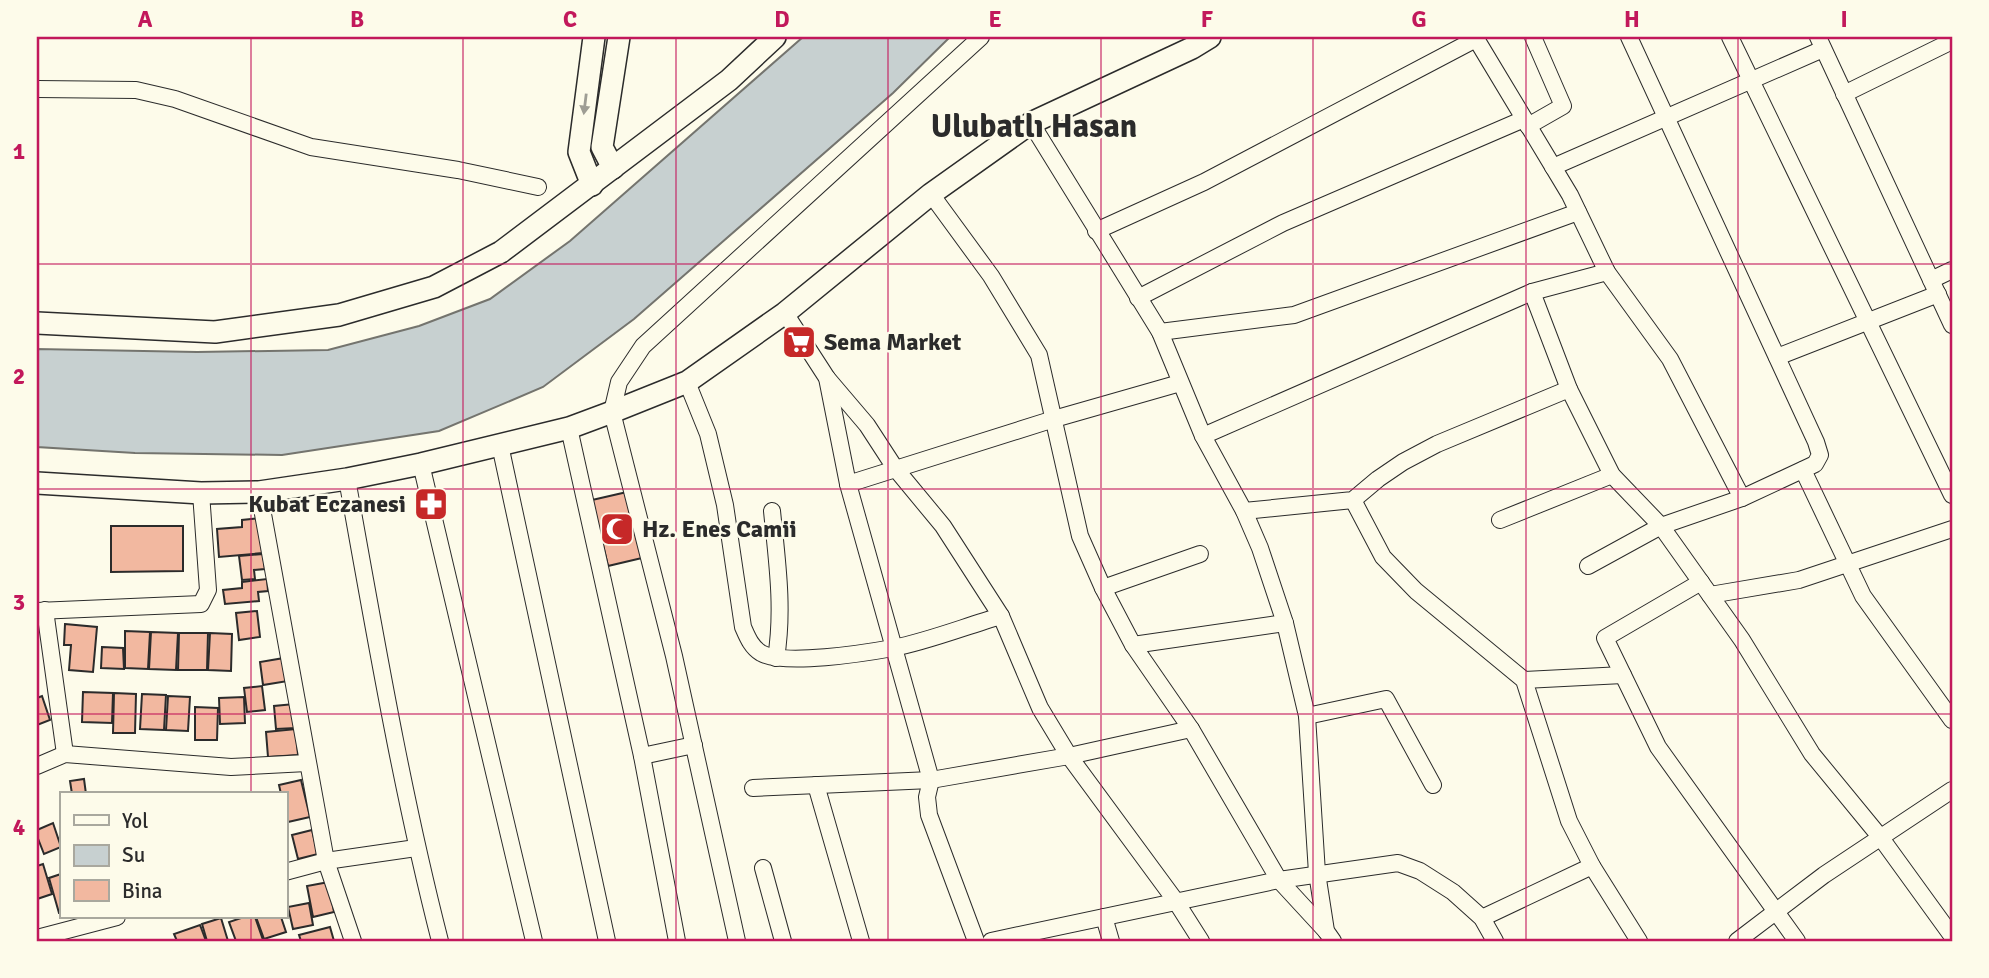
<svg xmlns="http://www.w3.org/2000/svg" width="1989" height="978" font-family="Signika,sans-serif">
  <rect width="100%" height="100%" fill="#fdfbea"/>
  <path fill="#c7d0d0" stroke="#74746e" stroke-width="2" d="M803,37H950L893,93L634,319L543,387L439,431L282,455L135,453L37,447V349L197,352L328,350L419,326L490,299L570,241Z"/>
  <g fill="#f2b8a0" stroke="#2b2b2b" stroke-width="2">
    <path d="M627,492L642,558L608,566L592,500Z"/>
    <path d="M260,518L263,553L219,557L217,529L242,527V520Z"/>
    <path d="M111,526H183V571L111,572Z"/>
    <path d="M263,554L265,569L254,570L255,579L242,580L239,556Z"/>
    <path d="M267,579L268,591L258,592L259,601L225,604L223,590L242,588V582Z"/>
    <path d="M257,611L260,637L239,640L236,613Z"/>
    <path d="M65,624L97,627L93,672L69,670L71,645H64Z"/>
    <path d="M125,631L150,632L148,669L125,668Z"/>
    <path d="M151,632L178,633L176,670L149,669Z"/>
    <path d="M179,633H208L207,670H178Z"/>
    <path d="M210,633L232,634L231,671L208,670Z"/>
    <path d="M102,647L123,648L124,669L101,668Z"/>
    <path d="M284,658L288,681L263,685L260,662Z"/>
    <path d="M262,686L265,710L247,712L244,688Z"/>
    <path d="M83,692L113,693L112,723L82,722Z"/>
    <path d="M114,693L136,694L135,733H113Z"/>
    <path d="M142,694L166,695L164,730L140,729Z"/>
    <path d="M42,696L50,720L37,725V698Z"/>
    <path d="M168,696L190,697L188,731L166,730Z"/>
    <path d="M244,697L245,723L220,724L219,698Z"/>
    <path d="M294,704L296,728L276,729L274,706Z"/>
    <path d="M195,707L218,708L217,740H195Z"/>
    <path d="M296,729L298,755L268,757L266,732Z"/>
    <path d="M84,779L86,794H72L70,781Z"/>
    <path d="M301,780L310,817L288,822L285,794H281L279,785Z"/>
    <path d="M53,823L61,847L44,854L37,836V830Z"/>
    <path d="M312,830L318,854L298,859L292,835Z"/>
    <path d="M43,864L52,894L37,899V866Z"/>
    <path d="M61,874V913H59L49,878Z"/>
    <path d="M329,882L334,912L313,917L307,886Z"/>
    <path d="M309,903L313,925L293,929L288,907Z"/>
    <path d="M244,917H255L263,940L236,941L229,922Z"/>
    <path d="M256,917H281L286,932L264,939Z"/>
    <path d="M221,918L228,941H207L202,924Z"/>
    <path d="M200,925L206,941H177L174,934Z"/>
    <path d="M330,927L334,941H301L299,935Z"/>
  </g>
  <g fill="none" stroke-linecap="round" stroke-linejoin="round">
    <g stroke="#2b2b2b" stroke-width="18">
      <g id="minor">
        <path d="M1475,37L1570,195L1607,272L1670,359L1742,498"/>
        <path d="M1730,37L1952,495"/>
        <path d="M1818,37L1952,325"/>
        <path d="M37,89L136,90L175,99L311,147L458,170L538,187"/>
        <path d="M1844,94L1952,41"/>
        <path d="M1031,123L1160,332L1203,436L1244,511L1260,548L1285,623L1307,716L1317,873L1326,931L1333,941"/>
        <path d="M1528,126L1563,106L1533,37"/>
        <path d="M1553,167L1823,49"/>
        <path d="M931,194L991,276L1039,355L1080,536L1103,588L1133,645L1191,729L1279,880L1326,931"/>
        <path d="M1096,231L1204,182L1476,39"/>
        <path d="M1931,280L1952,270"/>
        <path d="M1532,292L1569,389L1612,475L1661,526L1742,640L1812,754L1881,838L1952,936"/>
        <path d="M1138,298L1283,223L1524,119"/>
        <path d="M785,313L827,378L848,484L931,780L927,797L929,815L976,941"/>
        <path d="M1160,332L1294,315L1578,212"/>
        <path d="M1777,357L1938,294"/>
        <path d="M827,378L867,425L895,468L943,526L1001,616L1040,708L1069,756L1175,900L1201,941"/>
        <path d="M687,382L708,434L725,505L743,627C747,636 751,647 761,653C784,666 865,653 893,648C929,641 966,626 1001,616"/>
        <path d="M569,428L642,756L677,941"/>
        <path d="M1203,436L1532,292L1607,272"/>
        <path d="M500,445L607,941"/>
        <path d="M421,464L534,941"/>
        <path d="M1803,470L1863,596L1952,720"/>
        <path d="M347,479C375,634 401,789 440,941"/>
        <path d="M848,484L1054,419L1180,383"/>
        <path d="M259,492L326,861L353,941"/>
        <path d="M1353,500L1383,557L1416,591L1524,680L1569,821L1592,866L1639,941"/>
        <path d="M772,511C777,561 784,609 776,658"/>
        <path d="M1244,511L1353,500L1378,479L1403,462L1437,444L1569,389"/>
        <path d="M1500,520L1612,475"/>
        <path d="M1588,566L1661,526L1742,498L1815,464L1820,455L1816,442L1629,37"/>
        <path d="M1701,582L1605,638L1658,747L1797,941"/>
        <path d="M1103,588L1200,554"/>
        <path d="M1710,595L1799,580L1952,529"/>
        <path d="M45,610L65,754"/>
        <path d="M37,611L201,604L208,590L201,493"/>
        <path d="M1133,645L1285,623"/>
        <path d="M1524,680L1623,675"/>
        <path d="M1307,716L1386,699L1433,785"/>
        <path d="M642,756L694,745"/>
        <path d="M37,766L65,754L231,767L307,763"/>
        <path d="M816,785L861,941"/>
        <path d="M753,788L931,780L1069,756L1191,729"/>
        <path d="M763,868L783,941"/>
        <path d="M285,872L326,861L416,848"/>
        <path d="M1104,917L1111,941"/>
        <path d="M1482,918L1592,866"/>
        <path d="M37,938L117,917"/>
        <path d="M737,941L674,656L612,412L619,382L643,346L981,37"/>
        <path d="M991,941L1279,880L1398,863L1420,871L1453,892L1482,918L1495,941"/>
        <path d="M1737,941L1824,875L1952,790"/>
      </g>
    </g>
    <g stroke="#2b2b2b" stroke-width="24">
      <g id="secondary">
        <path d="M613,168L602,147L619,37"/>
        <path d="M592,185L579,152L594,37"/>
        <path d="M37,323L215,332L339,315L434,287L501,252L729,80L775,37"/>
        <path d="M37,483L201,493L259,492L347,479L421,464L569,428L612,412L687,382L785,313L931,194L1031,123L1192,48L1210,37"/>
      </g>
    </g>
    <use href="#minor" stroke="#fdfbea" stroke-width="16"/>
    <use href="#secondary" stroke="#fdfbea" stroke-width="21"/>
  </g>
  <defs><path id="oneway-solid" d="M-6-.8H1V-3.2L6.5 0L1 3.2V.8H-6Z" transform="scale(1.75)"/></defs>
  <use fill="#9e9d94" href="#oneway-solid" transform="translate(585 104) rotate(97)"/>
  <path fill="none" stroke="#c2185b" stroke-width="2" stroke-opacity="0.55" d="M251,37V794M463,37V941M676,37V941M888,37V941M1101,37V941M1313,37V941M1526,37V941M1738,37V941M37,264H1952M37,489H1952M37,714H1952M251,917V941"/>
  <defs>
    <g id="supermarket-square" transform="scale(1.75)"><rect x="-9" y="-9" width="18" height="18" rx="4" fill="#c62828" stroke="#fdfbea"/><path d="M-6-5.5h2.5l.6 2H6L4.5 2H-2.5L-4.4-4H-6ZM-1.5 3.2a1.3 1.3 0 1 0 .1 0ZM3 3.2a1.3 1.3 0 1 0 .1 0Z" fill="#fff"/></g>
    <g id="pharmacy-square" transform="scale(1.75)"><rect x="-9" y="-9" width="18" height="18" rx="4" fill="#c62828" stroke="#fdfbea"/><path d="M-2-6h4v4h4v4h-4v4h-4v-4h-4v-4h4Z" fill="#fff"/></g>
    <g id="mosque-square" transform="scale(1.75)"><rect x="-9" y="-9" width="18" height="18" rx="4" fill="#c62828" stroke="#fdfbea"/><path d="M3.5-4.9A6 6 0 1 0 3.5 4.9A5 5 0 1 1 3.5-4.9Z" fill="#fff"/></g>
  </defs>
  <g fill-rule="evenodd">
    <use href="#supermarket-square" x="799" y="342"/>
    <use href="#pharmacy-square" x="431" y="504"/>
    <use href="#mosque-square" x="617" y="529"/>
  </g>
  <g text-anchor="middle" dominant-baseline="central" stroke-width="5" stroke-linejoin="round" paint-order="stroke">
    <g font-size="24" font-weight="bold" fill="#2b2b2b" stroke="#fdfbea" text-anchor="start">
      <text x="824" y="342">Sema Market</text>
      <text x="406" y="504" text-anchor="end">Kubat Eczanesi</text>
      <text x="642" y="529">Hz. Enes Camii</text>
    </g>
    <g font-size="32" font-weight="bold" fill="#2b2b2b" stroke="#fdfbea">
      <text x="1034" y="126">Ulubatlı Hasan</text>
    </g>
  </g>
  <rect width="1989" height="978" fill="none" stroke="#fdfbea" stroke-width="77"/>
  <rect x="60" y="792" width="228" height="126" fill="#fdfbea" stroke="#a9a89e" stroke-width="2"/>
  <rect x="74" y="815" width="35" height="10" fill="#fdfbea" stroke="#a9a89e" stroke-width="2"/>
  <text x="122" y="828" font-size="21" fill="#2b2b2b">Yol</text>
  <rect x="74" y="845" width="35" height="21" fill="#c7d0d0" stroke="#a9a89e" stroke-width="2"/>
  <text x="122" y="862" font-size="21" fill="#2b2b2b">Su</text>
  <rect x="74" y="880" width="35" height="21" fill="#f2b8a0" stroke="#a9a89e" stroke-width="2"/>
  <text x="122" y="898" font-size="21" fill="#2b2b2b">Bina</text>
  <rect x="38" y="38" width="1913" height="902" fill="none" stroke="#c2185b" stroke-width="2.5"/>
  <g font-size="23" text-anchor="middle" font-weight="bold" fill="#c2185b">
    <text x="145" y="27">A</text>
    <text x="357" y="27">B</text>
    <text x="570" y="27">C</text>
    <text x="782" y="27">D</text>
    <text x="995" y="27">E</text>
    <text x="1207" y="27">F</text>
    <text x="1419" y="27">G</text>
    <text x="1632" y="27">H</text>
    <text x="1844" y="27">I</text>
    <text x="19" y="159">1</text>
    <text x="19" y="384">2</text>
    <text x="19" y="610">3</text>
    <text x="19" y="835">4</text>
  </g>
</svg>
